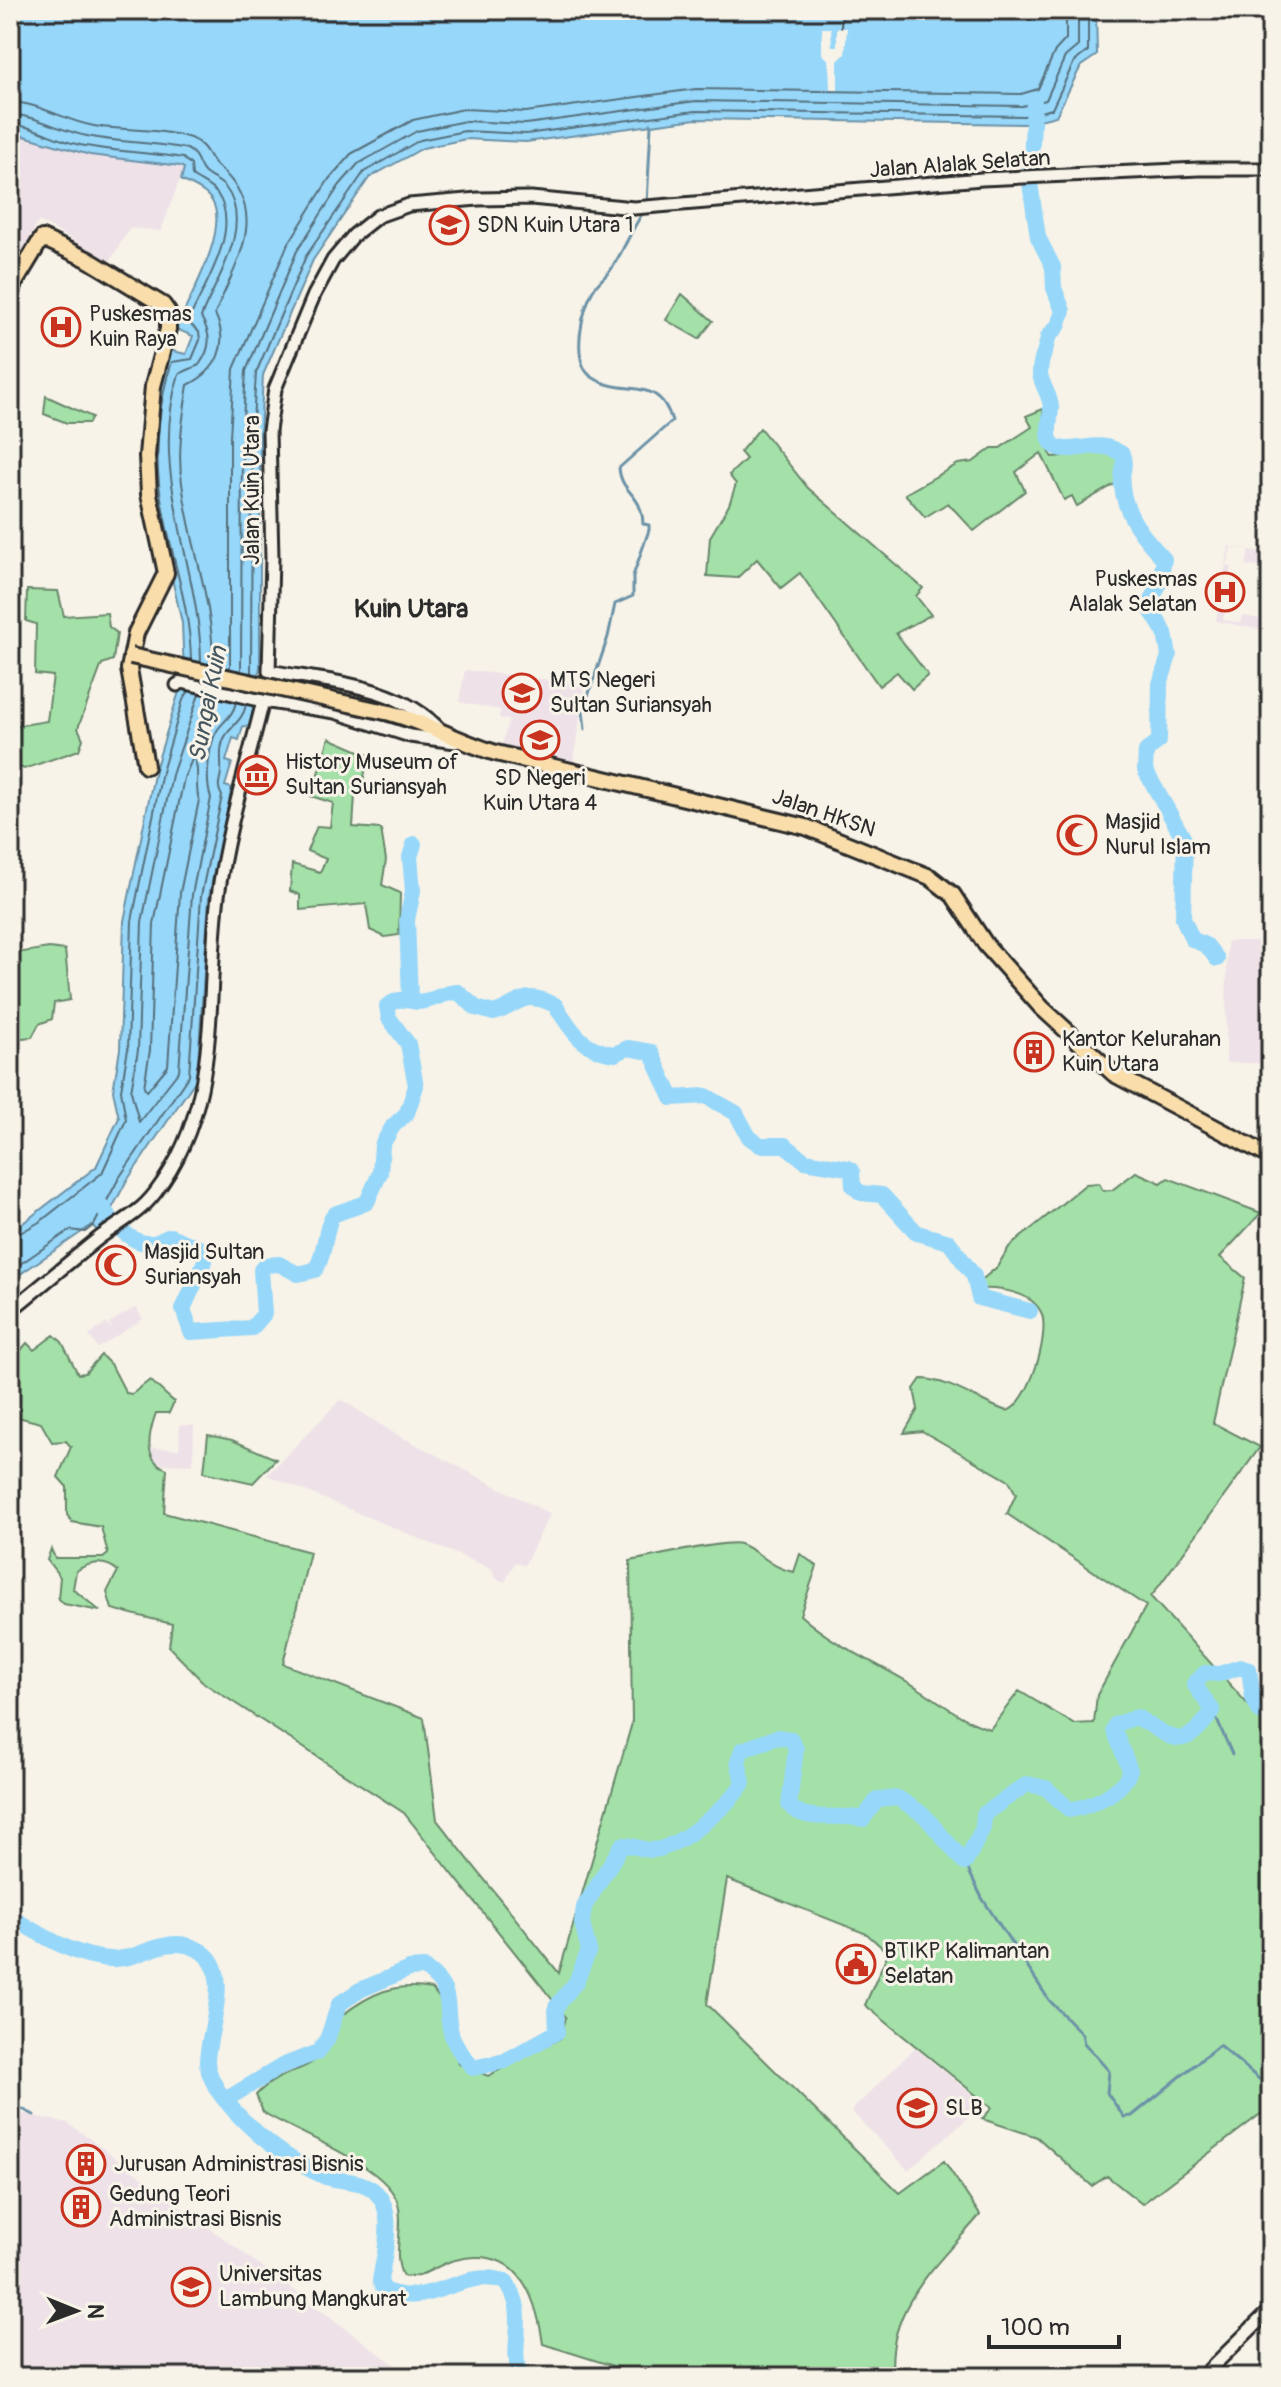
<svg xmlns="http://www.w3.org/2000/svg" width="1281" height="2387" font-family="Pangolin,sans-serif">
  <rect width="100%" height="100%" fill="#f7f3e8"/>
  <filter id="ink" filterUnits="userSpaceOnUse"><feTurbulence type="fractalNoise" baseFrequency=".0125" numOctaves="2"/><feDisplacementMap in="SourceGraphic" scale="16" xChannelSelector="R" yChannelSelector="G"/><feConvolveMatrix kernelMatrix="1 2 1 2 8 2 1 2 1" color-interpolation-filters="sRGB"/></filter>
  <g filter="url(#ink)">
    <g fill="#eee2e8" fill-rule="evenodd">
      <path d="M10,132L90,155L184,168L161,231L130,228L110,261L39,221L10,274Z"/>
      <path d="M1229,546L1271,554L1268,631L1216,621ZM1231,547L1249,550L1246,565L1270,569L1261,619L1243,616L1241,623L1223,620L1232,567L1227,566Z"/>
      <path d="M465,670L585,684L573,763L501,748L509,720L499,718L500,710L459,702Z"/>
      <path d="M1227,941H1271V1063H1226Z"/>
      <path d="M136,1307L143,1319L98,1348L89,1336L106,1323L113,1330L109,1323Z"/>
      <path d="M341,1399L392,1432L550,1514L524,1566L515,1562L505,1582L495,1578L492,1569L267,1475Z"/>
      <path d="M180,1425H194L193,1465L150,1464L151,1448L179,1449Z"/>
      <path d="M915,2048L984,2104L908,2170L851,2111Z"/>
      <path d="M10,2111L68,2123L411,2377H10Z"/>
    </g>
    <g fill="#a3e1a8" stroke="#67866a" stroke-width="2">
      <path d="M682,294L713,321L699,339L666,320Z"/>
      <path d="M46,396L92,417L89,423H67L44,414Z"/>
      <path d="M1043,409V438L1052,457C1075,456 1105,443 1122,464L1118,482L1077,506L1072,496L1064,500L1041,453L1016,472L1025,491L974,531L948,503L925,517L905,494L958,464L973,462L992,448H1000L1032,427L1026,416Z"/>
      <path d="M760,428L808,488L923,588L916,596L931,615L896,633L928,675L912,689L897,672L879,686L800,573L781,588L757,559L737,578L707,576L710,537L729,505L736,484L729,475L746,459L740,452Z"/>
      <path d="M27,590L58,591L64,616L107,613L109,627L117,633L113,660L102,664L78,728L83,739L79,750L24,769L10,763V727L47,721L53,676L35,674L36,624L26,621Z"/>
      <path d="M329,738L369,755L363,781L356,779L353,827L381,829L386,860L382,885L400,893L399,935L385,937L370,930L366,904L300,910V895L290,891L292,864L320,872L326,859L307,851L317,826L330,827L333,803L311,796Z"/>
      <path d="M49,948L65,950L70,1000L54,1003L52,1019L39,1024L32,1037L12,1039L10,1046V954Z"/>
      <path d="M1136,1172L1161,1183L1168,1178L1261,1213L1220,1257L1245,1278L1213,1423L1260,1447L1151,1597L1260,1718L1271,1722V2106L1142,2204L1107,2176L1092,2186L1037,2137L982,2119L992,2108L865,2005L888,1953L867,1934L727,1879L707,2004L900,2193L944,2161L980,2215C939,2263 885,2308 893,2377H648L543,2344C536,2293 517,2244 455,2260C437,2264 422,2280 403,2276C391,2255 405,2227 398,2204C388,2165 295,2133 263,2112L256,2095C289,2060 328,2078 341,2016C371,1993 395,1982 432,1989L443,2002L459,2064L488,2076L561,2038L566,2017L404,1813L204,1683L169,1647L172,1624L112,1609L107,1592L118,1571C105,1560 90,1562 76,1571L73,1589L100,1611L64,1604L58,1599L60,1577L47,1560L51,1549L55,1558H103L108,1554L101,1527L72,1522L67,1515V1487L58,1477L71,1447L66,1441L52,1442L41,1423L14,1416L10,1411L15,1402L11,1396L13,1359L27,1343L34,1350L54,1335L62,1342L78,1374L85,1373L101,1355L112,1366L126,1393L132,1394L150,1380L174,1402L169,1413H156C148,1435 143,1460 167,1469L164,1513L310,1552L283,1664L424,1718L437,1820L559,1973L632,1723L630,1561C649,1558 728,1539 740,1544C761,1552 772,1569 794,1572L800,1554L817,1566L800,1615C835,1647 880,1664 921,1690C945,1705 963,1721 990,1729L1019,1691L1074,1724L1094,1723L1097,1695L1146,1606L1007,1514L1016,1494L1009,1481L922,1431L904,1433L918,1409L914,1389L921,1379C949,1379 981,1403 1007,1411C1029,1405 1051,1332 1041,1312C1031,1292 1000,1288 980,1289L978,1283L997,1267L1009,1247L1086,1184L1099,1183L1103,1191L1112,1190Z"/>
      <path d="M208,1435L232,1440L276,1459L253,1483L204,1472Z"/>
    </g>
    <path fill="#97d7f9" stroke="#6c92a7" stroke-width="2" d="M10,10H1096L1097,55L1081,66L1056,116L1024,124L696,119L526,142L466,139L423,148L369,178L313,260L263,375L260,437V667L250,727L243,726L239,740L233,738L226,761L232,763L225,786L232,788L209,897L197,1078L126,1182L99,1233L92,1225L10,1281V1233L96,1167L119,1118L113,1091L120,1049L124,921L155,770L184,675L182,623L151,485L154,411L168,350L186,354L193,336L176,329C188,300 230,230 212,201C206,191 191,185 181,180L184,168L180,166L90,155L10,132Z"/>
    <path fill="#f7f3e8" d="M822,28H831L832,46H837V28H847L845,54L838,61V90H830L829,60L822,54Z"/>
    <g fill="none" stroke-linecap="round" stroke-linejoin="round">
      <g stroke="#56707d" stroke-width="2">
        <path d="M10,102C41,103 64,121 94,126C126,131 162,128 193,139C207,146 208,158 217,166C273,212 236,261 215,314C230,345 217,371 188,385C183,416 177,452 182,483C190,547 213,597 213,665"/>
        <path d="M10,114C38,116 60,131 87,136C120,143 154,142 187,149C199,155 197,164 204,172C210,178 219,180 225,187C255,225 215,281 201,317C211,334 212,347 199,365L179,374C147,471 200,566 201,662"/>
        <path d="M10,124C35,126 53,139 76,144C111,152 148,152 183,158L191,165L192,176C200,182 212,186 218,195C242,231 202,288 188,322L199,332L200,340L192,359L172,362C159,398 155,447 159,484C166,544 190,599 191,660"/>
        <path d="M230,668V437L234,369L287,246L329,179L351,154L413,120L464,109L526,112L696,89L1021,94L1038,89L1055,51L1066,39V10"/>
        <path d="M241,671L242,437L246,371L297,251L339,186L358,164L417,131L465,121L526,124L696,101L1022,106L1046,100L1065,57L1078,46V10"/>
        <path d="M251,673L252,437L256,373L306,256L364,172L420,140L465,131L526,134L695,111L1024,116L1052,109L1074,62L1088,51V10"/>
        <path d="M199,694L172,775L142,922L138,1050L131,1091L139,1122L179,1071L192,895L211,798C205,782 208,744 218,729C225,720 234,714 236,702"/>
        <path d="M193,757C201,768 194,786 199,800L180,893L168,1066L147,1091L144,1087L150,1050L154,924L184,778Z"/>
        <path d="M10,1239L41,1221L102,1173L126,1120L121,1090L128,1049L132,921L162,772L183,700L189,691"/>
        <path d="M10,1271L70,1230L85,1232L94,1225L119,1178L189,1075L201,896L222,796C216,785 220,783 221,772C222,760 218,747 226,735C234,724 243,719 246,705"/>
      </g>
      <g stroke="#6c92a7" stroke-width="3">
        <path d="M647,204L651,124"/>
        <path d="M585,729L583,711L608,637L615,604L633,596V576L649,530V525L643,524C642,492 621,494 619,468L672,421C658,373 625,399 592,377C570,362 582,308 594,289C598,282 605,277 610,271C623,252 631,230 644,211"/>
        <path d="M1213,1711L1232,1754"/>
        <path d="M965,1863L982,1898L1049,2000L1082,2034L1084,2043L1109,2071L1107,2093L1124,2117L1132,2116L1219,2045L1259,2079"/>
        <path d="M10,1935L20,1922"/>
        <path d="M10,2103L34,2115"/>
      </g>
      <g stroke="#97d7f9" stroke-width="16">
        <path d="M1034,101L1030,183L1038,237L1053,267L1054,288L1063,311L1058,326L1048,337C1047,349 1039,362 1040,373C1041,385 1051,396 1051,408C1050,426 1041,450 1069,449C1091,448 1102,441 1122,454C1127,466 1120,475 1122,486C1125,516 1144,538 1164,559L1160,582L1149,607L1165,633L1169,656L1160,684L1159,741L1146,751L1145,770L1185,841L1183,918L1192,939L1207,946L1217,959"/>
        <path d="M410,998L407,920L413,891L410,857L414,844"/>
        <path d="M96,1200C109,1216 128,1246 152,1243C159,1243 164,1238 170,1236L204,1250L205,1261L183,1309L191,1332L252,1328L264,1314L261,1270L265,1265L279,1264L298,1274L315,1270C325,1258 326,1218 335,1214C345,1210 357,1207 367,1202L380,1173L382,1145L393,1126L407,1113L416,1086L408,1044L389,1018L387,1006C406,993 409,1005 425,1001C437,999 445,992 458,992L476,1008L494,1013C521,1004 522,989 555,1005C572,1030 581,1050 615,1054L628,1048L651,1052L672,1098L706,1096L736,1113L749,1137L760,1145H785L805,1161L848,1168L852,1171L853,1186L861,1193L882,1195L917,1233L949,1242L974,1276L979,1298L1030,1311"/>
        <path d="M10,1917C41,1934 74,1957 110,1959C142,1961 164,1933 197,1949C237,1968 207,2031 207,2062C208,2074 217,2091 225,2100C250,2131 289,2162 326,2177C337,2181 350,2180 362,2184C402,2198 384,2253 380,2281L384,2290C429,2311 464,2265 506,2282C531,2316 507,2346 521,2377"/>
        <path d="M225,2100L282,2066L318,2052L327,2040L339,2004L360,1990L409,1969L424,1968C458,1993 442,2005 452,2036C456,2048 465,2058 473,2068L505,2061L557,2032L556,2007L576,1982L589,1950L582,1923L584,1907L622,1845C633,1844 644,1851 653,1850C680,1848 729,1805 743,1783L738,1761L742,1750L777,1737L791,1739L796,1749L789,1805C807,1825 839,1812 863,1819L877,1800L898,1798L924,1815L965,1863L983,1828L984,1814L1027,1784L1046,1788L1070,1810C1091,1806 1123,1793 1130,1770L1114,1730L1116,1724L1137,1717C1175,1740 1182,1753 1213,1711L1194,1684L1205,1673L1219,1674L1240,1667L1249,1670L1253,1698L1260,1712L1271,1717"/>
      </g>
      <path stroke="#46565e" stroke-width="2" stroke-dasharray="10 8" stroke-linecap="butt" d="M841,28L842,10"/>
      <g stroke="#2b2b2b" stroke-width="17">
        <g id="tertiary">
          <path d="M177,685L182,682L263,701L335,712L410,736L456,742"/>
          <path d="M441,731C399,684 329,682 269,671L272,558L269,431L275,389L314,295L333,260L354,235L378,216L409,205L478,199L531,198L634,208L982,179L1199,169H1271"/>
          <path d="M10,1311C40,1287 69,1262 99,1238C119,1223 140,1213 155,1193C223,1105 205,998 218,896C227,829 247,766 263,701"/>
          <path d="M1202,2377L1271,2309"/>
        </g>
      </g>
      <g stroke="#2b2b2b" stroke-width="20">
        <g id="primary">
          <path d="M10,291L42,238L87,259L163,305L168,312V329L153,386L147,456L149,494L166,573L136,633L129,669L146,766"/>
          <path d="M390,713C427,723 460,742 496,753L806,827L930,877L953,895L986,945L1042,1008L1114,1074L1271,1157"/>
        </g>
      </g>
      <use href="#tertiary" stroke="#f7f3e8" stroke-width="11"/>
      <use href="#primary" stroke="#f9deab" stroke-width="14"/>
      <g stroke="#2b2b2b" stroke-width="20" stroke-linecap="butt">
        <path id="primary-bridge" d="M131,656L390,713"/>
      </g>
      <use href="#primary-bridge" stroke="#f9deab" stroke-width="14"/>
    </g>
  </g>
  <defs>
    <g id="school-ring" transform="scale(2)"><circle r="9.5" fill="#f7f3e8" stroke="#c8321e" stroke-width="1.5"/><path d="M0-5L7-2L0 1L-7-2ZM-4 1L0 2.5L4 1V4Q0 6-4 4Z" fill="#c8321e"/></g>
    <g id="hospital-ring" transform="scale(2)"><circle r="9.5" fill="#f7f3e8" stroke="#c8321e" stroke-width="1.5"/><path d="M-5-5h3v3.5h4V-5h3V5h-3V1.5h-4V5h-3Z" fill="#c8321e"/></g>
    <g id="museum-ring" transform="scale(2)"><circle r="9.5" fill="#f7f3e8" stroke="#c8321e" stroke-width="1.5"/><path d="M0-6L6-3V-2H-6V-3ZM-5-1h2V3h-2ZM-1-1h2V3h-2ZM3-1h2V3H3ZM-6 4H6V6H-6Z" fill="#c8321e"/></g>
    <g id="mosque-ring" transform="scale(2)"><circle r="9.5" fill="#f7f3e8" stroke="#c8321e" stroke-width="1.5"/><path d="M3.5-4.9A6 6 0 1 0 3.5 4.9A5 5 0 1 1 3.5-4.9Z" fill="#c8321e"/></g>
    <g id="building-ring" transform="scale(2)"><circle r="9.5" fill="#f7f3e8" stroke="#c8321e" stroke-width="1.5"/><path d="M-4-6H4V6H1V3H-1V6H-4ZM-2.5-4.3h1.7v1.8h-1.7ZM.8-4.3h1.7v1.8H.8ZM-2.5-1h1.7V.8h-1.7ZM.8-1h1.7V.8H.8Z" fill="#c8321e"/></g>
    <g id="civic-ring" transform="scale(2)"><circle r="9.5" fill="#f7f3e8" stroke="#c8321e" stroke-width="1.5"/><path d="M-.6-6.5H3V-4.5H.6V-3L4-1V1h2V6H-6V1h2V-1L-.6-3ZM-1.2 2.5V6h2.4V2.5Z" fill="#c8321e"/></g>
    <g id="university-ring" transform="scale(2)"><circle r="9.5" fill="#f7f3e8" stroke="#c8321e" stroke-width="1.5"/><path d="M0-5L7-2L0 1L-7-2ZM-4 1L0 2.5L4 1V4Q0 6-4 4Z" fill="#c8321e"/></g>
  </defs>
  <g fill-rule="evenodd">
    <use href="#school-ring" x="449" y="225"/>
    <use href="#hospital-ring" x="61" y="327"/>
    <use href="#hospital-ring" x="1225" y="592"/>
    <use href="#school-ring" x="522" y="693"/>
    <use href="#school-ring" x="540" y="740"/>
    <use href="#museum-ring" x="257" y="775"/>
    <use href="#mosque-ring" x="1077" y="835"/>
    <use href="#building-ring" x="1034" y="1052"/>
    <use href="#mosque-ring" x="116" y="1265"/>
    <use href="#civic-ring" x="856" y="1964"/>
    <use href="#school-ring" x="917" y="2108"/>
    <use href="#building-ring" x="86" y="2164"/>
    <use href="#building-ring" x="81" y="2207"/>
    <use href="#university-ring" x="191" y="2287"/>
  </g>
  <g text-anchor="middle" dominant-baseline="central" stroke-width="6" stroke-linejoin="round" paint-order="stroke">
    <g font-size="22" fill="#2b2b2b" stroke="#f7f3e8">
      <text transform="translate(960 164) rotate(-4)">Jalan Alalak Selatan</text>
      <text transform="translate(252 490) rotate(-90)">Jalan Kuin Utara</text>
      <text transform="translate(824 813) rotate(19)">Jalan HKSN</text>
    </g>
    <g font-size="22" fill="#2b2b2b" stroke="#f7f3e8" text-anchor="start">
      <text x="477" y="225">SDN Kuin Utara 1</text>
      <text x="89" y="314">Puskesmas<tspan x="89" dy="25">Kuin Raya</tspan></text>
      <text x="1197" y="579" text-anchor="end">Puskesmas<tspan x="1197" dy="25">Alalak Selatan</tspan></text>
      <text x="550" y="680">MTS Negeri<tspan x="550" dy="25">Sultan Suriansyah</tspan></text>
      <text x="285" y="762">History Museum of<tspan x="285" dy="25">Sultan Suriansyah</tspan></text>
      <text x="540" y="778" text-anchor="middle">SD Negeri<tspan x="540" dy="25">Kuin Utara 4</tspan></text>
      <text x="1105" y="822">Masjid<tspan x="1105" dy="25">Nurul Islam</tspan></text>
      <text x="1062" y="1039">Kantor Kelurahan<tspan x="1062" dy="25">Kuin Utara</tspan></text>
      <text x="144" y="1252">Masjid Sultan<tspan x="144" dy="25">Suriansyah</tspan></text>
      <text x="884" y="1951">BTIKP Kalimantan<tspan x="884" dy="25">Selatan</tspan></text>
      <text x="945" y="2108">SLB</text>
      <text x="114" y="2164">Jurusan Administrasi Bisnis</text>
      <text x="109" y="2194">Gedung Teori<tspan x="109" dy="25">Administrasi Bisnis</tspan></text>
      <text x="219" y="2274">Universitas<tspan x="219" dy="25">Lambung Mangkurat</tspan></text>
    </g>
    <g font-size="24" font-style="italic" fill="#46565e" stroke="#f7f3e8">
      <text transform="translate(208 704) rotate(-79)">Sungai Kuin</text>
    </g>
    <g font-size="26" font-weight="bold" fill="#2b2b2b" stroke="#f7f3e8">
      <text x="411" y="609">Kuin Utara</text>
    </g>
  </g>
  <rect width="1281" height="2387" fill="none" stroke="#f7f3e8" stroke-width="40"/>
  <rect x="20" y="20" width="1241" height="2347" fill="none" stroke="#2b2b2b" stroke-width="3" filter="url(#ink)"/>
  <g transform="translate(76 2311) rotate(91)" stroke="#f7f3e8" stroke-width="6" paint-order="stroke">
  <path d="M0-6L14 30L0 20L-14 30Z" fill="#2b2b2b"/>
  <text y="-12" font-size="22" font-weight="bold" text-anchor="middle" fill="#2b2b2b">N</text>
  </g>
  <path d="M989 2335v12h130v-12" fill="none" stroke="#2b2b2b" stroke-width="4"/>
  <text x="1001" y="2335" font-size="24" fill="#2b2b2b" stroke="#f7f3e8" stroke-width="6" paint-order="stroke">100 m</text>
</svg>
